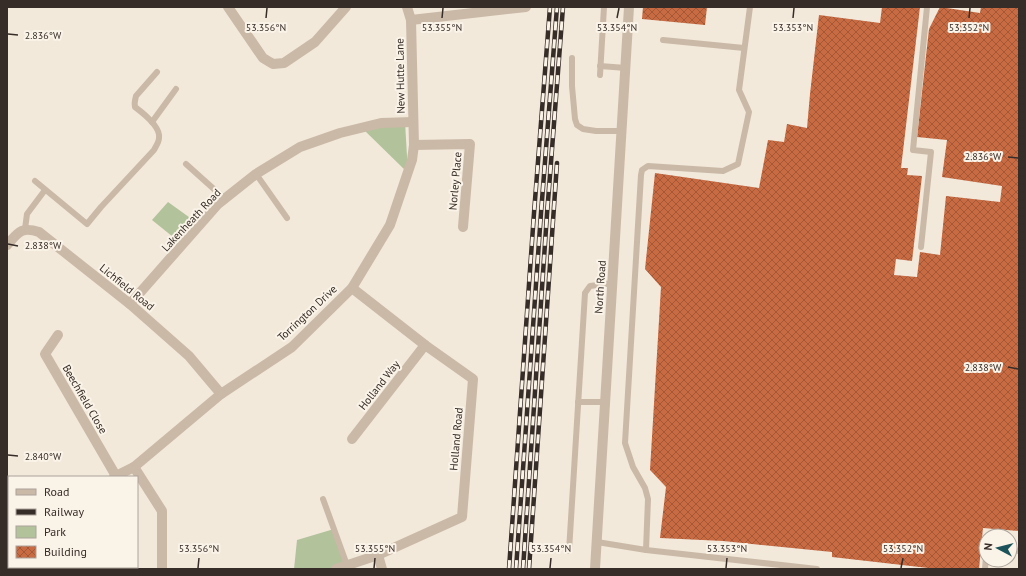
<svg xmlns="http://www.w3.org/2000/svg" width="1026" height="576" font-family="'PT Sans',sans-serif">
  <defs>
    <pattern id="building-cross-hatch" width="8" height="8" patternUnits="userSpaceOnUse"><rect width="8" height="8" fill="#c86b43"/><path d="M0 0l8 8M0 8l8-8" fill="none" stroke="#a35838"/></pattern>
  </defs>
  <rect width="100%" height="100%" fill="#f2e9db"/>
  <g fill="#b2c29b">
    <path d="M405,122L408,173L362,128Z"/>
    <path d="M168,202L200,225L183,245L152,220Z"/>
    <path d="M334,529L347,565L331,569H294L297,540Z"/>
  </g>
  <g fill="url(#building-cross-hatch)">
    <path d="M643,7H707L705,25L642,19Z"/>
    <path d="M882,7H920L901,168H908L907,175L922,176L912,261L896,259L894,275L917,277L920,252L940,255L946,196L1000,202L1002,186L942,177L947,140L917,137L929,29L940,7L980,13L981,7H1019V531L983,528L979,569H937L832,557V552L723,541L660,538L666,487L650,470L661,287L645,269L655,173L759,188L768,140L784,142L787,124L807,128L810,94L819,15L880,23Z"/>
  </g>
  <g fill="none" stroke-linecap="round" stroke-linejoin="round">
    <g stroke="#cbb9a7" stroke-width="6">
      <path d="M663,40L744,48"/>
      <path d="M572,58V86L575,119L577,125L583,129L596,131H622"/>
      <path d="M600,66L626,68"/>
      <path d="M600,75L604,7"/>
      <path d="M152,122L176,89"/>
      <path d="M186,164L225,199"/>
      <path d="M256,174L287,218"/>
      <path d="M35,181L87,224L101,207L154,150C156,146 159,142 159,138C161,127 143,113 135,107C134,103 135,100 136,96L157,72"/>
      <path d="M25,229L27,214L45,190"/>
      <path d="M921,247L931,152L913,150L927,7"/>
      <path d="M578,402H605"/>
      <path d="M323,499L347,565"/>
      <path d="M597,542L646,550L817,569"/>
      <path d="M646,550L648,499L645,488L633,467L625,443L641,175L642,170L648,166L723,171L738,164L749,112L739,90L750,7"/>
      <path d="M1010,550L1019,551"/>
      <path d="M569,551L585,293L590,286L613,283"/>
      <path d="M985,569L986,557"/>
    </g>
    <g stroke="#cbb9a7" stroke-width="10">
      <path d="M228,7L263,58L273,64L284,63L315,42L346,7"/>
      <path d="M411,20L526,7"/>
      <path d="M414,145L470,144L463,227"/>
      <path d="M7,245C18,233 21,226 39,232L130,304L189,356L221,394"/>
      <path d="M130,304L218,204L256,174L300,147L340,133L381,123L413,122"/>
      <path d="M58,335L45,354L116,476"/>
      <path d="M352,439L425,345"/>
      <path d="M134,467L162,511V569"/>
      <path d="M114,477L134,467L221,394L292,347L352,288L390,225L412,160L414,145L411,20L407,7"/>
      <path d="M7,489L9,492"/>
      <path d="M7,537L9,536"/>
      <path d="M378,555L382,569"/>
      <path d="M336,569L378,555L462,517L473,379L425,345L352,288"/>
      <path d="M595,569L629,7"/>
    </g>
    <g stroke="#372d28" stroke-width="4.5">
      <g id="rail">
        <path d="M509,569L534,213L550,7"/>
        <path d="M516,569L541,213L557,7"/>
        <path d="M523,569L547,214L563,7"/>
        <path d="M529,569L557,163"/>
      </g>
    </g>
    <use href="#rail" stroke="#faf3e8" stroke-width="3" stroke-dasharray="9" stroke-linecap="butt"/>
  </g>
  <path fill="none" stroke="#372d28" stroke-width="1.5" d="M266,18L267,8M442,18L443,8M617,18L619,8M793,18L794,8M969,18L970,8M8,34L18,35M1008,157L1018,158M8,244L18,246M1008,367L1018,369M8,455L18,456M198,568L199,558M374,568L375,558M550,568L551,558M726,568L727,558M901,568L903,558"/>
  <g text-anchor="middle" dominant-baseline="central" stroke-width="4" stroke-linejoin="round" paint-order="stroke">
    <g font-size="11" fill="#372d28" stroke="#faf3e8">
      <text transform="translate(400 76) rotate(-91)">New Hutte Lane</text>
      <text transform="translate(455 181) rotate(-85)">Norley Place</text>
      <text transform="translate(191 220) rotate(-47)">Lakenheath Road</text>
      <text transform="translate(127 287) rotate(39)">Lichfield Road</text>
      <text transform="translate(600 287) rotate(-86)">North Road</text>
      <text transform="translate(307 313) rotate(-43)">Torrington Drive</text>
      <text transform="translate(379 385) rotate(-52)">Holland Way</text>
      <text transform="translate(85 399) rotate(60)">Beechfield Close</text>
      <text transform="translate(456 439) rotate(-85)">Holland Road</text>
    </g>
  </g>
  <g font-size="10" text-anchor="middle" fill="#372d28" stroke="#faf3e8" stroke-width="4" stroke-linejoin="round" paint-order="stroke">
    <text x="266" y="31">53.356°N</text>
    <text x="442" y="31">53.355°N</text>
    <text x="617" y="31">53.354°N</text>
    <text x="793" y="31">53.353°N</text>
    <text x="969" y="31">53.352°N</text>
    <text x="43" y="39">2.836°W</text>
    <text x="983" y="160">2.836°W</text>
    <text x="43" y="249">2.838°W</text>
    <text x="983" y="371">2.838°W</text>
    <text x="43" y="460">2.840°W</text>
    <text x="199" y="552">53.356°N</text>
    <text x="375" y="552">53.355°N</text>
    <text x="551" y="552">53.354°N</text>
    <text x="727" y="552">53.353°N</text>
    <text x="903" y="552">53.352°N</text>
  </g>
  <rect width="1026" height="576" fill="none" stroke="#372d28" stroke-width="16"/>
  <rect x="8" y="476" width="130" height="92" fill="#faf3e8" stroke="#aca49b"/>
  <rect x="16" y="489" width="20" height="6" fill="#cbb9a7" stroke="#aca49b"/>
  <text x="44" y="496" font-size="12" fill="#372d28">Road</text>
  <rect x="16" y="509" width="20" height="6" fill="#372d28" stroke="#aca49b"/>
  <text x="44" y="516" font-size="12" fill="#372d28">Railway</text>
  <rect x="16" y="526" width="20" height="12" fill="#b2c29b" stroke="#aca49b"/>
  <text x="44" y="536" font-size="12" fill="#372d28">Park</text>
  <rect x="16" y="546" width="20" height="12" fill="url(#building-cross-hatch)" stroke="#aca49b"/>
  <text x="44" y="556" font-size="12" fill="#372d28">Building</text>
  <g transform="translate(998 548) rotate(277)"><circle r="19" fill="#faf3e8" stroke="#aca49b"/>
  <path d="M0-3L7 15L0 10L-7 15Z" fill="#1c5259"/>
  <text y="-6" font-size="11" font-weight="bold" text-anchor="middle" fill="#372d28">N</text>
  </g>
</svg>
